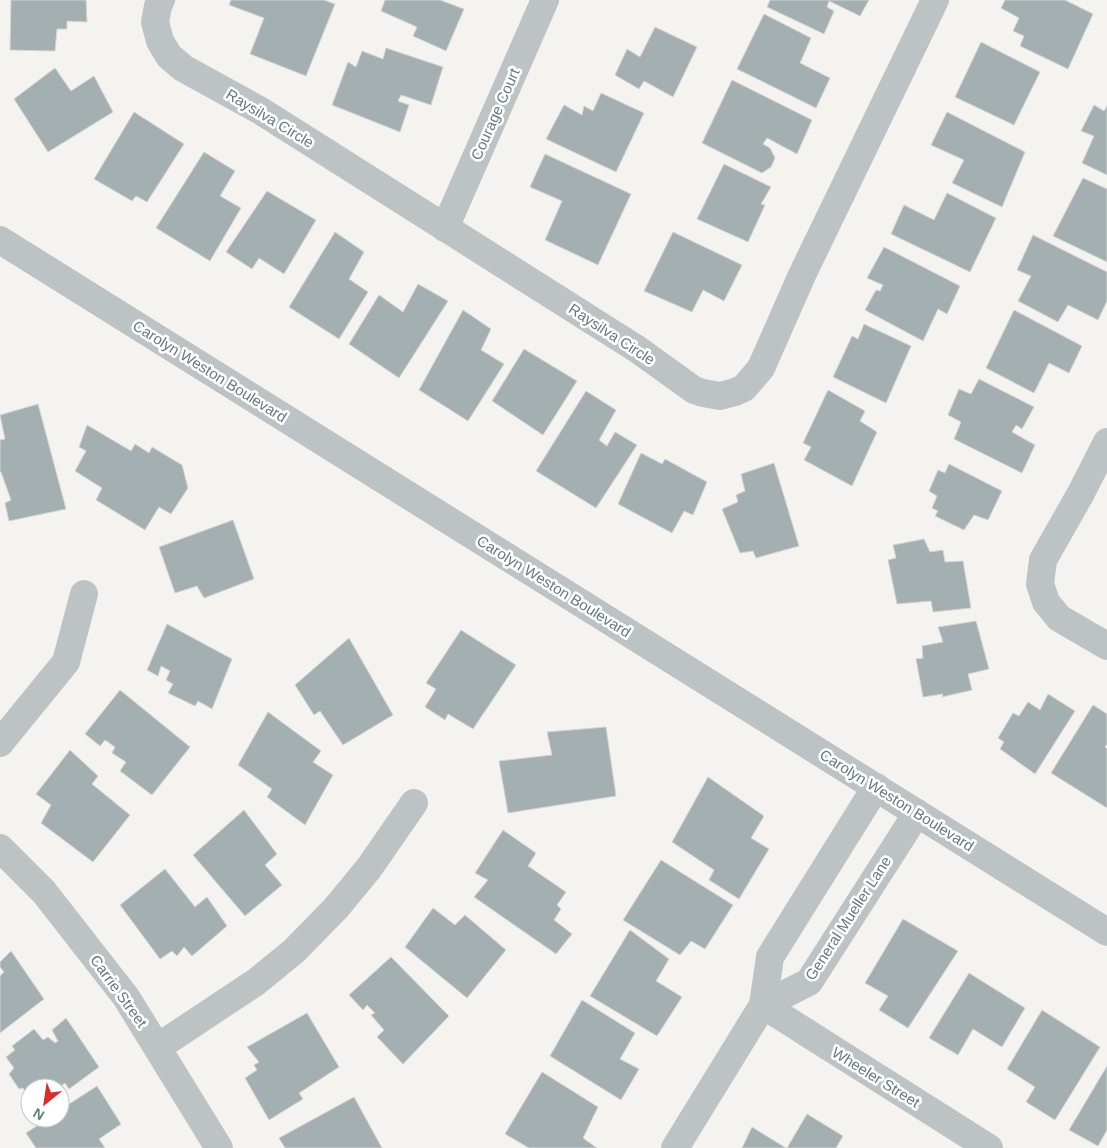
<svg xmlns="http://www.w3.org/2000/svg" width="1107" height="1148" font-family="Helvetica,sans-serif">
  <rect width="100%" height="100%" fill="#f4f3f0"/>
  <g fill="#a3afb1" stroke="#d5d4d3">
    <path d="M11,0H86L87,22L67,21V29H57L55,51L10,50Z"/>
    <path d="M231,0H324L335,4L306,76L250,54L264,18L229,5Z"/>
    <path d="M385,0H440L464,9L446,51L413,36L417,27L381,11Z"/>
    <path d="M770,0H869L860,16L829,1L827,7L834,11L824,34L767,7Z"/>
    <path d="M1005,0H1065L1093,14L1068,69L1020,46L1024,36L1013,31L1019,18L1001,8Z"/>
    <path d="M764,14L811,38L800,63L830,78L816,108L737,69Z"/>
    <path d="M655,27L697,47L673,97L644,81L639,89L615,75L627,49L640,57Z"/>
    <path d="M981,42L1040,72L1014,125L955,97Z"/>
    <path d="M386,48L443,67L431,105L401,95L398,101L409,105L400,132L332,105L348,62L356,67L362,51L383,59Z"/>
    <path d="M55,68L71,91L94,76L113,112L48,152L14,99Z"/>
    <path d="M732,80L812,120L797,154L767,138L763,144L770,148L775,158L771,167L762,173L702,143Z"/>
    <path d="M601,93L644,113L616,172L546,139L564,105L582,115L584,106L593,111Z"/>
    <path d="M1094,105L1104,111L1107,106V175L1082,163L1094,136L1081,131Z"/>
    <path d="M134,112L184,144L147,202L136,196L132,201L94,179Z"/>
    <path d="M947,112L1025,152L1002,207L952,183L964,160L931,145Z"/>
    <path d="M204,152L235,171L220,196L241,208L210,261L156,228Z"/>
    <path d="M545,154L631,194L598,265L545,240L562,201L530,187Z"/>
    <path d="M724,164L771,187L761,204L765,205L748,242L697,219Z"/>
    <path d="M1083,178L1107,189V262L1053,236Z"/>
    <path d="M267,191L316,220L284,274L259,258L252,269L226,252Z"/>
    <path d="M947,193L996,218L970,272L891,234L904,205L934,220Z"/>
    <path d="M335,232L364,252L349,279L368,292L339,339L289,307Z"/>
    <path d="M673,232L742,265L724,301L703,290L692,312L644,291Z"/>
    <path d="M1033,235L1107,272V301L1098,320L1068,305L1058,322L1018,301L1031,276L1017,270Z"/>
    <path d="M884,247L960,286L947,314L938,309L923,341L865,310L876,290L880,291L883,285L867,278Z"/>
    <path d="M418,284L448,301L399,378L349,344L379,295L403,312Z"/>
    <path d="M463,310L491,329L481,350L504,364L468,421L419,390Z"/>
    <path d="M1014,310L1082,346L1069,373L1049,363L1034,393L986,368Z"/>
    <path d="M864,324L911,346L886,403L833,377L852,336L858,339Z"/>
    <path d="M524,349L577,381L543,435L492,401Z"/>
    <path d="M979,379L1034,407L1022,429L1016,425L1012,432L1035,445L1022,473L954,439L961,422L948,415L959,389L971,394Z"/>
    <path d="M828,390L865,411L860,421L877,432L852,486L804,460L811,447L803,443Z"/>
    <path d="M586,391L616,410L599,440L607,446L615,432L637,445L596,508L536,471Z"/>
    <path d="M38,404L66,509L9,521L5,503L11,500L1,472H0V440L5,439L0,415Z"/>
    <path d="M87,425L131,451L135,444L149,453L152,447L182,465L188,488L171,514L159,507L145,530L96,500L102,488L75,471L86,451L79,447Z"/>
    <path d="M641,453L662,464L665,459L707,482L693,515L684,511L672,533L618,504Z"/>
    <path d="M774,463L799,546L756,558L753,551L740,553L722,509L738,502L736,495L745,491L741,474Z"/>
    <path d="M949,464L1002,491L988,520L974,515L964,530L935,516L938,511L932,508L937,496L929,491L938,470L945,473Z"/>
    <path d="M233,520L254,579L204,598L197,586L175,593L159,547Z"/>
    <path d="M924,539L930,552L943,550L945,562L963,561L971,608L933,612L931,601L897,604L888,560L896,558L893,545Z"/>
    <path d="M976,621L989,669L968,674L972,690L942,697L943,694L923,697L916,659L923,658L922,646L943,642L938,627Z"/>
    <path d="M167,624L232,659L212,709L198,701L195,706L168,693L173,684L166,680L170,671L161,666L158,676L147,670Z"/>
    <path d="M461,630L516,665L473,729L448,714L445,720L425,707L436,689L426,683Z"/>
    <path d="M349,638L393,715L343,745L320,711L314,715L295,685Z"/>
    <path d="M120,690L190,747L152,795L120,771L126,762L112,753L115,747L105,740L100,746L85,734Z"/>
    <path d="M1048,694L1075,711L1035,774L1000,749L1004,742L998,738L1013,713L1019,716L1028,702L1040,710Z"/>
    <path d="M1093,705L1107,714V744L1105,747L1107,749V808L1051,773Z"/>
    <path d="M268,712L321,751L313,762L333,775L305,825L267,797L272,789L238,765Z"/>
    <path d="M606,727L616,796L508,813L499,761L552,755L547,732Z"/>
    <path d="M70,750L98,776L92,784L130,815L93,862L41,823L51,805L36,794Z"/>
    <path d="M708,777L764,816L751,838L769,849L739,899L709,880L714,870L672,842Z"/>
    <path d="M244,810L277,854L265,865L282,885L245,916L193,855Z"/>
    <path d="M503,830L536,853L528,866L566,892L557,905L561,909L554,920L572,934L556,954L474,897L488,880L475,873Z"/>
    <path d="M661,860L733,905L705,949L691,941L680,955L623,920Z"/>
    <path d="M165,869L195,907L207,897L227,926L192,956L184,947L177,956L172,951L160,959L120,905Z"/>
    <path d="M433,908L455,925L465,915L506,950L467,998L405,947Z"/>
    <path d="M903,919L958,951L908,1028L879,1010L888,996L865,983Z"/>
    <path d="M630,930L669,959L656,981L682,997L657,1036L590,996Z"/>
    <path d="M11,951L44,999L0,1033V976L4,972L0,967V962Z"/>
    <path d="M391,957L449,1016L403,1064L377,1037L384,1030L371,1015L375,1013L367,1005L363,1010L349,995Z"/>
    <path d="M969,973L1025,1008L1002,1047L973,1029L958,1055L929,1038Z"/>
    <path d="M582,1000L635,1033L620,1059L639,1069L621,1100L550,1056Z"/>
    <path d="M1042,1010L1100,1047L1055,1120L1026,1102L1035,1087L1007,1069Z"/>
    <path d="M307,1013L339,1067L299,1093L303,1099L269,1120L245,1078L257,1070L254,1065L259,1062L247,1047Z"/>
    <path d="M66,1018L99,1067L69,1089L65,1083L58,1088H30V1100L23,1088L19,1089L9,1074L14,1068L6,1057L15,1050L12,1046L34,1029L43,1040L48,1037L55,1043L58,1041L52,1030Z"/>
    <path d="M1107,1066V1130L1098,1146L1069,1130Z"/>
    <path d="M542,1072L598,1107L583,1138L597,1148H529L505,1134Z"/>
    <path d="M97,1086L121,1124L99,1139L105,1148H36L26,1133L49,1118H60V1110Z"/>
    <path d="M354,1097L382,1148H285L279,1138Z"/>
    <path d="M807,1114L843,1136L836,1148H787Z"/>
    <path d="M752,1127L786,1148H742Z"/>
  </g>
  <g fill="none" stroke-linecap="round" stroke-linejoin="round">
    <g stroke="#bdc2c4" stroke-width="28">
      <path d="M161,0L158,6L155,22L160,41L169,56L183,68L261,111L637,349L694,390L703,393L720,396L735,392L744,388L761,368L802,275L935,0"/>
      <path d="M445,228L545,0"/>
      <path d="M0,240L1107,932"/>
      <path d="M1107,442L1081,493L1043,560L1040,584L1046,602L1059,618L1107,646"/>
      <path d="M0,743L66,662L84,594"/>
      <path d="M0,848L44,892L126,997L219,1148"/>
      <path d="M763,1005L989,1148"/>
      <path d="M763,1005L809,982L917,813"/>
      <path d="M158,1047L256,982L294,951L336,908L369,868L414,803"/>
      <path d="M675,1148L763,1005L770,957L876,787"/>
    </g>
  </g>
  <g text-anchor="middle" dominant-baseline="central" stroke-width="5" stroke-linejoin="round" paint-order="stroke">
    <g font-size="15" fill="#637980" stroke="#fff">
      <text transform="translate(495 114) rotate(-66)">Courage Court</text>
      <text transform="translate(270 118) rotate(31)">Raysilva Circle</text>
      <text transform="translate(612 334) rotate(33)">Raysilva Circle</text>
      <text transform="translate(210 371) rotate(32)">Carolyn Weston Boulevard</text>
      <text transform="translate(554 586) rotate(32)">Carolyn Weston Boulevard</text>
      <text transform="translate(897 800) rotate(32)">Carolyn Weston Boulevard</text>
      <text transform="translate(848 918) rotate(-57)">General Mueller Lane</text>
      <text transform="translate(119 991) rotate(54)">Carrie Street</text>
      <text transform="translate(876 1077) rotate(32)">Wheeler Street</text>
    </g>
  </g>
  <g transform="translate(45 1103) rotate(210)"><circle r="24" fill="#ffffff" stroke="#c1c9cc"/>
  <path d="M0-4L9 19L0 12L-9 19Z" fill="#df2a25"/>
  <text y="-8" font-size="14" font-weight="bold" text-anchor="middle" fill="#637980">N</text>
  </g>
</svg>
